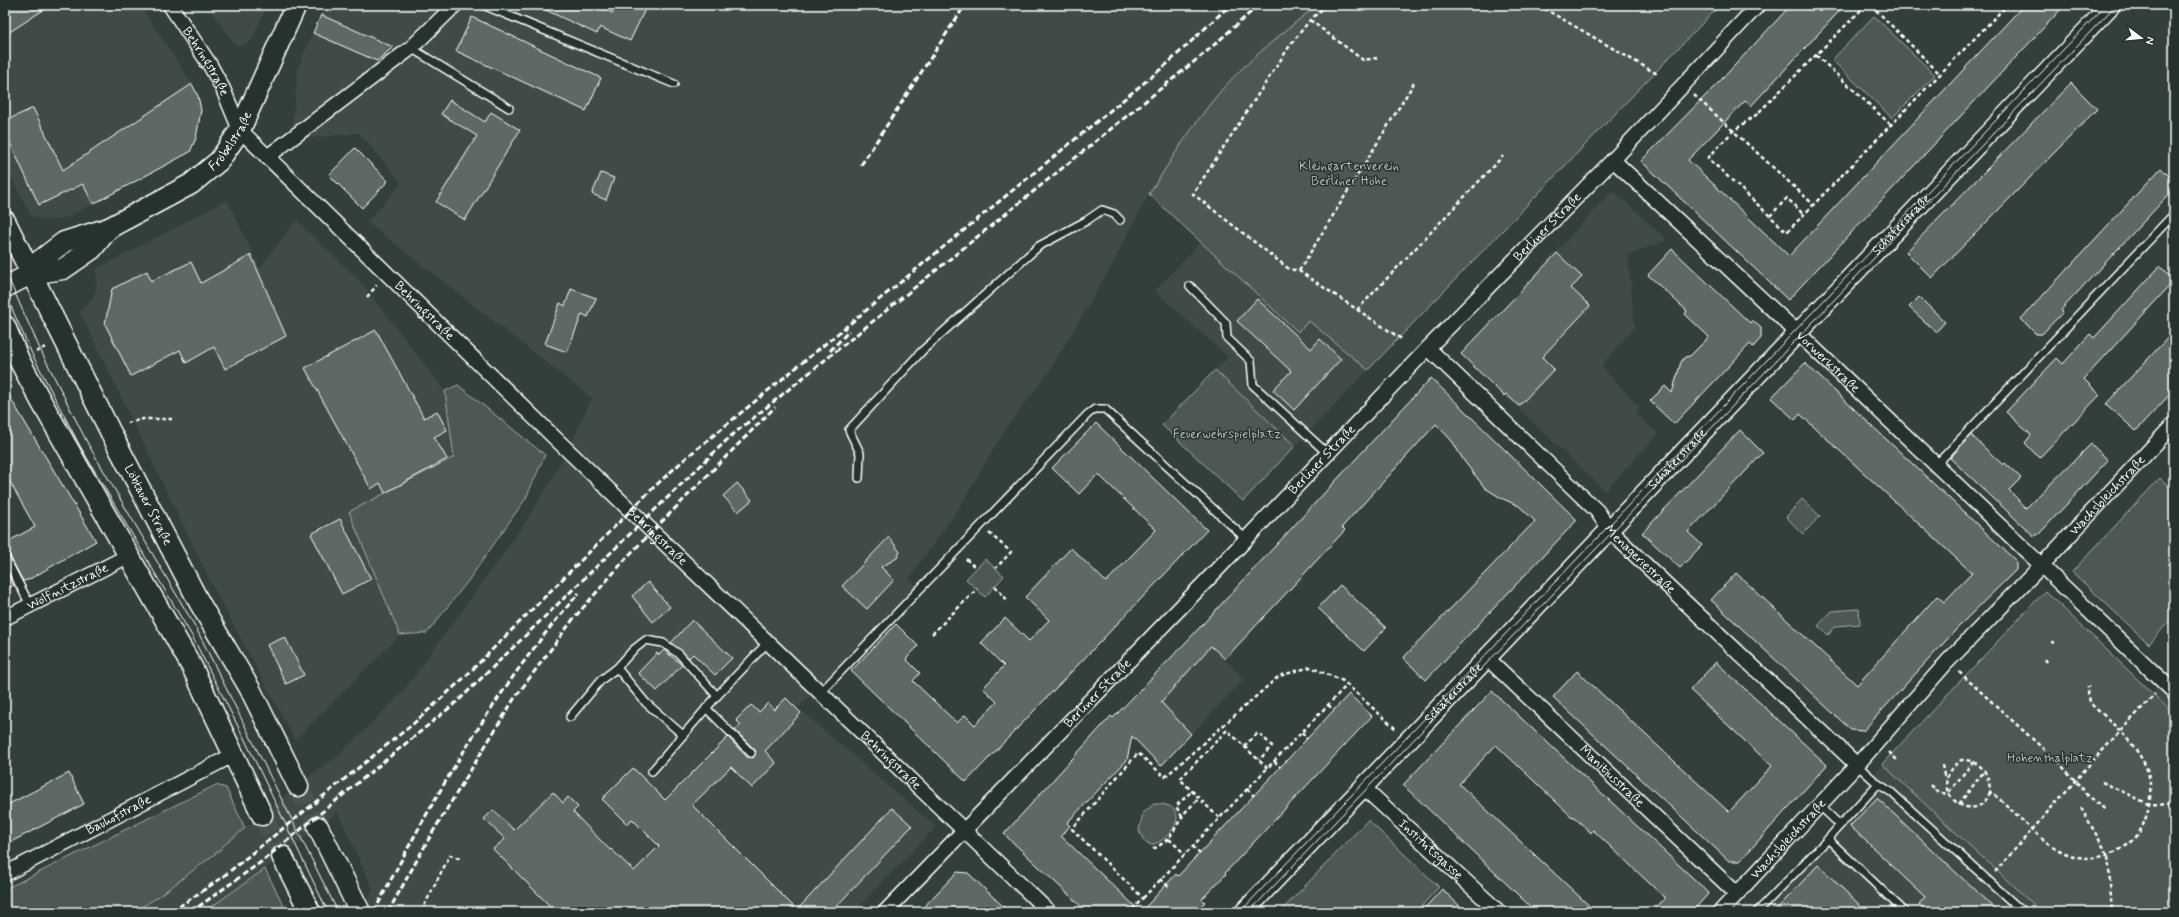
<svg xmlns="http://www.w3.org/2000/svg" width="2179" height="917" font-family="Mynerve,sans-serif">
  <rect width="100%" height="100%" fill="#333f3a"/>
  <filter id="ink" filterUnits="userSpaceOnUse"><feTurbulence type="fractalNoise" baseFrequency=".025" numOctaves="2"/><feDisplacementMap in="SourceGraphic" scale="8" xChannelSelector="R" yChannelSelector="G"/><feConvolveMatrix kernelMatrix="1 2 1 2 8 2 1 2 1" color-interpolation-filters="sRGB"/></filter>
  <g filter="url(#ink)">
    <g fill="#404c47">
      <path d="M5,5H140L192,84L198,96L201,110L200,124L196,138L190,152L68,217L48,221L31,216L5,165Z"/>
      <path d="M206,5H267L252,40L244,45L236,46Z"/>
      <path d="M324,5H1317L1251,60L1225,87L1187,135L1149,194L1109,270L1048,373L1006,428L959,508L909,578L916,586L798,708L936,827L853,912H362L373,890L338,812L265,869L204,912H133L158,897L220,850L223,846L316,771L338,756L402,693L518,533L547,488L573,440L592,398L367,222L402,183L359,133L291,140L298,68Z"/>
      <path d="M1613,190L1667,240L1628,255L1635,327L1601,366L1639,407L1636,413L1658,434L1605,491L1461,354Z"/>
      <path d="M227,200L260,268L296,220L360,281L445,391L455,457L349,512L400,635L295,740L212,585L80,312L90,302L96,291L97,269Z"/>
      <path d="M1201,242L1297,332L1309,320L1368,370L1295,446L1215,370L1228,357L1155,291Z"/>
      <path d="M1196,632L1244,679L1161,766L1113,718Z"/>
      <path d="M2174,672V714L2151,693Z"/>
      <path d="M1882,764L2041,912H1753L1834,827Z"/>
    </g>
    <g fill="#4d5853" stroke="#a6aca9">
      <path d="M1317,5H1720L1368,370L1309,321L1298,332L1149,194C1173,157 1196,119 1225,86C1253,56 1285,31 1317,5Z"/>
      <path d="M1874,16L1935,75L1892,118L1832,60Z"/>
      <path d="M1215,370L1295,446L1243,501L1162,425Z"/>
      <path d="M458,385L545,455L526,498L468,581L427,633L400,635L349,512L454,457L445,391Z"/>
      <path d="M2160,478L2174,491V616L2149,644L2072,572Z"/>
      <path d="M1802,499L1820,516L1803,534L1786,517Z"/>
      <path d="M985,559L1004,576L985,597L966,579Z"/>
      <path d="M2045,591L2174,714V912H2041L1882,764Z"/>
      <path d="M1859,609L1860,624L1836,626L1828,635L1818,626L1832,611Z"/>
      <path d="M216,785L226,788L245,828L223,846L220,850L158,897L133,912H5V889Z"/>
      <path d="M1154,804C1192,802 1177,838 1151,845L1144,841L1139,831L1143,813Z"/>
      <path d="M1368,820L1439,887L1416,912H1280Z"/>
      <path d="M265,869L287,912H204Z"/>
    </g>
    <g fill="#5f6964" stroke="#fff">
      <path d="M5,5H51L5,35Z"/>
      <path d="M535,5H596L612,13L616,5H647L630,41L600,27L597,34Z"/>
      <path d="M1791,5H1845L1751,106L1745,101L1688,160L1789,256L2024,5H2065L1788,300L1641,161L1722,79Z"/>
      <path d="M321,15L393,47L377,61L313,33Z"/>
      <path d="M472,17L601,78L586,111L456,51Z"/>
      <path d="M2071,83L2097,109L1932,278L1906,252Z"/>
      <path d="M192,84L198,96L201,110L196,138L190,152L93,204L83,184L39,205L5,132V121L33,108L63,170Z"/>
      <path d="M450,100L485,122L491,112L520,130L465,220L436,202L477,136L441,114Z"/>
      <path d="M355,148L388,181L362,208L329,175Z"/>
      <path d="M2161,168L2174,181V189L2061,310L2063,312L2042,334H2036L2021,319Z"/>
      <path d="M601,173L614,178L606,200L592,194Z"/>
      <path d="M1672,249L1750,323L1752,320L1761,328V338L1753,347L1750,344L1674,424L1650,401L1665,386L1672,393L1681,362L1685,357L1690,356L1709,337L1685,314L1687,311L1648,275Z"/>
      <path d="M1557,253L1582,277L1571,288L1590,306L1542,357L1554,369L1519,406L1506,394L1504,396L1461,354Z"/>
      <path d="M251,255L286,336L225,369L214,347L186,363L180,350L131,376L105,324L112,289L147,271L151,281L191,262L201,283Z"/>
      <path d="M2160,266L2174,281L2084,379L2100,395L2039,458L2025,443L2031,435L2006,412L2057,358L2063,364L2090,334L2094,338Z"/>
      <path d="M571,289L596,298L588,317L582,314L567,352L545,344L560,303L565,306Z"/>
      <path d="M1919,297L1945,322L1936,332L1909,307Z"/>
      <path d="M1257,299L1311,349L1320,339L1341,359L1294,410L1273,390L1291,371L1237,321Z"/>
      <path d="M376,330L424,418L437,411L447,430L434,437L447,459L385,493L380,483L371,489L305,368Z"/>
      <path d="M2174,331V390L2136,431L2106,404Z"/>
      <path d="M1805,363L2016,561V570L1964,621L1863,731L1851,730L1711,600L1736,573L1857,685L1937,596L1944,602L1972,573L1800,414L1795,420L1771,398Z"/>
      <path d="M1431,378L1577,520L1426,680L1403,658L1535,521L1519,506L1501,498L1485,488L1464,461L1452,441L1436,424L1342,527L1345,530L1225,659L1211,646L1161,702L1191,734L1161,766L1132,736L1127,760L1067,823L1070,826L1061,836L1141,912L1176,874L1178,876L1349,694L1372,716L1225,873L1226,874L1202,899L1205,902L1195,912H1087L1004,834L1111,716L1113,718L1189,639Z"/>
      <path d="M5,389L96,541L28,580L23,581L9,555L5,552V543L35,527L5,473Z"/>
      <path d="M1096,423L1207,530L966,782L851,671L896,624L918,646L906,659L920,673L913,681L957,723L965,715L975,725L997,702L983,688L1004,666L981,643L1005,618L1029,641L1049,620L1025,597L1071,548L1106,582L1156,530L1098,474L1079,494L1052,468Z"/>
      <path d="M1740,430L1763,453L1688,532L1702,545L1680,568L1642,533Z"/>
      <path d="M1971,435L2003,465L2005,463L2021,478L2009,490L2026,508L2091,444L2108,460L2039,534L2034,536L1950,458Z"/>
      <path d="M737,483L752,500L738,512L723,496Z"/>
      <path d="M340,519L371,579L342,594L311,534Z"/>
      <path d="M889,537L900,552L897,558L881,567L894,580L867,609L842,586Z"/>
      <path d="M5,568L14,585L5,590Z"/>
      <path d="M648,582L670,607L653,622L632,596Z"/>
      <path d="M1340,585L1386,628L1364,651L1318,608Z"/>
      <path d="M692,620L732,658L715,675L693,654L689,658L671,643Z"/>
      <path d="M285,637L304,675L286,684L267,645Z"/>
      <path d="M664,650L682,665L657,691L638,673L657,653L659,655Z"/>
      <path d="M1716,662L1827,765L1740,861H1729L1553,697L1577,671L1729,812L1772,766L1690,690Z"/>
      <path d="M1492,691L1709,893L1692,912H1652L1665,898L1593,830L1591,833L1573,816L1572,817L1496,745L1459,784L1596,912H1536L1403,785Z"/>
      <path d="M786,698L801,713L765,751L776,763L752,788L731,767L692,805L797,910L892,808L912,826L831,912H556L493,849L505,839L484,819L493,810L514,830L553,792L563,803L568,797L578,807L573,812L610,850L611,849L634,871L659,846L632,819L627,824L602,799L633,768L665,800L728,737L747,757L753,758L756,751L735,730L741,725L736,720L751,705L759,712L768,703L774,710Z"/>
      <path d="M69,773L84,804L5,845V806Z"/>
      <path d="M1877,798L1998,912H1928L1919,904L1925,897L1850,826Z"/>
      <path d="M1818,865L1867,912H1774Z"/>
      <path d="M957,872L968,873L1009,912H919Z"/>
      <path d="M1442,889L1466,912H1421Z"/>
    </g>
    <g fill="none" stroke-linecap="round" stroke-linejoin="round">
      <g stroke="#47524e" stroke-width="20" stroke-dasharray="20 10" stroke-linecap="butt">
        <path d="M298,786L318,827"/>
        <path d="M262,815L282,856"/>
      </g>
      <g stroke="#fff" stroke-width="10">
        <g id="service">
          <path d="M483,5L674,84"/>
          <path d="M411,48L509,108"/>
          <path d="M1190,286L1226,323L1227,338L1251,361L1253,385L1328,454"/>
          <path d="M1936,465L2174,214"/>
          <path d="M859,478L860,453L849,430L922,351L1039,246L1086,221L1102,210L1114,214L1120,220"/>
          <path d="M5,557L30,605"/>
          <path d="M821,692L1088,414L1095,409H1105L1246,539"/>
          <path d="M706,708L751,753"/>
          <path d="M570,717L601,680L617,668"/>
          <path d="M683,735L646,703L617,668L633,650L646,640L663,643L679,654L717,696L768,642"/>
          <path d="M1857,765L1878,784L1891,792L2023,912"/>
          <path d="M652,771L717,696"/>
          <path d="M1819,805L1840,825L1828,839L1905,912"/>
          <path d="M1840,825L1878,784"/>
          <path d="M1757,912L1828,839"/>
        </g>
      </g>
      <g stroke="#fff" stroke-width="17">
        <g id="minor">
          <path id="s1" d="M170,5L210,65L223,89L240,130L558,441L1049,912"/>
          <path d="M267,157L411,48L455,5"/>
          <path id="s2" d="M1613,160L1801,336L2174,692"/>
          <path id="s3" d="M1428,348L1597,511L1612,533L1857,765"/>
          <path id="s4" d="M5,618L130,555"/>
          <path id="s5" d="M1487,658L1737,894"/>
          <path id="s6" d="M1363,787L1499,912"/>
          <path id="s7" d="M5,874L233,755"/>
          <path id="s8" d="M885,912L1212,575L1428,348L1613,160L1758,5"/>
          <path id="s9" d="M1720,912L1857,765L1947,662L2041,566L2174,424"/>
        </g>
      </g>
      <g stroke="#fff" stroke-width="21">
        <g id="tertiary">
          <path id="s10" d="M1244,912L2111,5"/>
        </g>
      </g>
      <g stroke="#fff" stroke-width="23">
        <g id="secondary">
          <path id="s11" d="M5,221L111,433L199,602L250,689L298,786"/>
          <path id="s12" d="M31,274L38,262L64,242L109,228L191,184L219,161L240,130L296,5"/>
          <path d="M5,287L31,274L63,269L92,249L109,228"/>
          <path d="M5,326L19,360L42,403L192,667L262,815"/>
          <path d="M318,827L360,912"/>
          <path d="M282,856L310,912"/>
        </g>
      </g>
      <g stroke="#fff" stroke-width="2.5" stroke-dasharray="4 3" stroke-linecap="butt">
        <path d="M1327,5L1310,20L1291,44L1193,194L1289,269L1299,271L1403,340"/>
        <path d="M1538,5L1659,75"/>
        <path d="M1866,5L1756,115L1733,131L1708,158L1787,232L2007,5"/>
        <path d="M1871,5L1941,75"/>
        <path d="M1310,20L1363,60L1377,58"/>
        <path d="M1816,55L1891,125"/>
        <path d="M1694,95L1813,204"/>
        <path d="M1770,216L1787,198L1804,215"/>
        <path d="M1299,271L1414,83"/>
        <path d="M367,297L377,285"/>
        <path d="M1357,310L1503,156"/>
        <path d="M36,352L47,346"/>
        <path d="M127,423L143,419H172"/>
        <path d="M989,533L1011,552L996,568"/>
        <path d="M966,559L976,568"/>
        <path d="M995,586L1008,601"/>
        <path d="M932,634L977,589"/>
        <path d="M2051,642L2056,643"/>
        <path d="M2045,659L2047,662"/>
        <path d="M1959,672L2060,764L2090,797L2107,811"/>
        <path d="M1328,705L1334,710"/>
        <path d="M1302,732L1307,739"/>
        <path d="M1244,746L1257,734H1260L1272,746L1259,760"/>
        <path d="M1889,752L1897,760"/>
        <path d="M1274,761L1280,767"/>
        <path d="M1942,765L1944,775L1947,778"/>
        <path d="M2102,782L2149,804L2174,805"/>
        <path d="M1931,785L1939,793L1950,794"/>
        <path d="M1247,789L1254,796"/>
        <path d="M1949,792L1973,762"/>
        <path d="M1990,792C1978,826 1935,797 1949,774C1951,769 1957,764 1961,760C1981,759 1990,775 1990,792C2028,818 2057,875 2112,853C2124,848 2135,842 2141,829C2150,812 2154,785 2146,767C2137,747 2122,733 2107,718C2102,713 2092,707 2090,701C2088,697 2088,690 2088,686"/>
        <path d="M1959,804L1985,770"/>
        <path d="M2081,808L2108,855L2112,912"/>
        <path d="M1182,817L1176,806L1192,791"/>
        <path d="M1219,818L1180,779L1227,730L1267,768"/>
        <path d="M1169,839L1185,854"/>
        <path d="M1192,846L1200,853"/>
        <path d="M1153,849C1171,840 1172,833 1182,817C1186,810 1194,804 1199,798"/>
        <path d="M1995,872L2089,765L2155,694"/>
        <path d="M1160,879L1169,887"/>
        <path d="M1143,898L1347,685"/>
        <path d="M1132,910L1143,898L1072,829L1138,753L1165,777L1279,676L1310,667L1343,681L1396,729"/>
        <path d="M421,912L450,855L461,859"/>
      </g>
      <use href="#service" stroke="#26332d" stroke-width="7"/>
      <use href="#minor" stroke="#26332d" stroke-width="14"/>
      <use href="#tertiary" stroke="#26332d" stroke-width="18"/>
      <use href="#secondary" stroke="#26332d" stroke-width="20"/>
      <g stroke="#fff" stroke-width="1">
        <path d="M5,271L40,349L88,444L196,628L338,912"/>
        <path d="M5,293L32,354L80,446L192,636L245,740L328,912"/>
        <path d="M1240,912L2106,5"/>
        <path d="M1249,912L2116,5"/>
      </g>
      <g stroke="#fff" stroke-width="3" stroke-dasharray="6 3" stroke-linecap="butt">
        <path d="M861,165L965,5"/>
        <path d="M830,351L849,331"/>
        <path d="M171,912L220,879L413,724L465,677L654,487L687,457L1167,64L1230,5"/>
        <path d="M191,912L261,862L459,700L731,436L1206,52L1259,5"/>
        <path d="M374,912C431,802 496,687 579,593"/>
        <path d="M388,912L431,835L514,699L574,618L630,554L775,407"/>
      </g>
    </g>
  </g>
  <g text-anchor="middle" dominant-baseline="central" stroke-width="3" stroke-linejoin="round" paint-order="stroke">
    <g font-size="13" fill="#fff" stroke="#26332d">
      <text stroke="none"><textPath href="#s1" startOffset="67">Behringstraße</textPath></text>
      <text stroke="none"><textPath href="#s12" startOffset="246">Fröbelstraße</textPath></text>
      <text stroke="none"><textPath href="#s10" startOffset="951">Schäferstraße</textPath></text>
      <text stroke="none"><textPath href="#s8" startOffset="953">Berliner Straße</textPath></text>
      <text stroke="none"><textPath href="#s1" startOffset="402">Behringstraße</textPath></text>
      <text stroke="none"><textPath href="#s2" startOffset="295">Vorwerkstraße</textPath></text>
      <text stroke="none"><textPath href="#s10" startOffset="627">Schäferstraße</textPath></text>
      <text stroke="none"><textPath href="#s8" startOffset="629">Berliner Straße</textPath></text>
      <text stroke="none"><textPath href="#s9" startOffset="569">Wachsbleichstraße</textPath></text>
      <text stroke="none"><textPath href="#s11" startOffset="318">Löbtauer Straße</textPath></text>
      <text stroke="none"><textPath href="#s1" startOffset="726">Behringstraße</textPath></text>
      <text stroke="none"><textPath href="#s3" startOffset="300">Menageriestraße</textPath></text>
      <text stroke="none"><textPath href="#s4" startOffset="70">Wölfnitzstraße</textPath></text>
      <text stroke="none"><textPath href="#s8" startOffset="305">Berliner Straße</textPath></text>
      <text stroke="none"><textPath href="#s10" startOffset="303">Schäferstraße</textPath></text>
      <text stroke="none"><textPath href="#s1" startOffset="1050">Behringstraße</textPath></text>
      <text stroke="none"><textPath href="#s5" startOffset="172">Manitiusstraße</textPath></text>
      <text stroke="none"><textPath href="#s7" startOffset="128">Bauhofstraße</textPath></text>
      <text stroke="none"><textPath href="#s9" startOffset="100">Wachsbleichstraße</textPath></text>
      <text stroke="none"><textPath href="#s6" startOffset="92">Institutsgasse</textPath></text>
    </g>
    <g font-size="13" fill="#b8bcba" stroke="#26332d">
      <text x="1349" y="166">Kleingartenverein<tspan x="1349" dy="15">Berliner Höhe</tspan></text>
      <text x="1227" y="434">Feuerwehrspielplatz</text>
      <text x="2050" y="758">Hohenthalplatz</text>
    </g>
  </g>
  <rect width="2179" height="917" fill="none" stroke="#26332d" stroke-width="20"/>
  <rect x="10" y="10" width="2159" height="897" fill="none" stroke="#fff" stroke-width="1.5" filter="url(#ink)"/>
  <g transform="translate(2141 38) rotate(106)" stroke="#26332d" stroke-width="3" paint-order="stroke">
  <path d="M0-3L7 15L0 10L-7 15Z" fill="#ffffff"/>
  <text y="-6" font-size="11" font-weight="bold" text-anchor="middle" fill="#ffffff">N</text>
  </g>
</svg>
